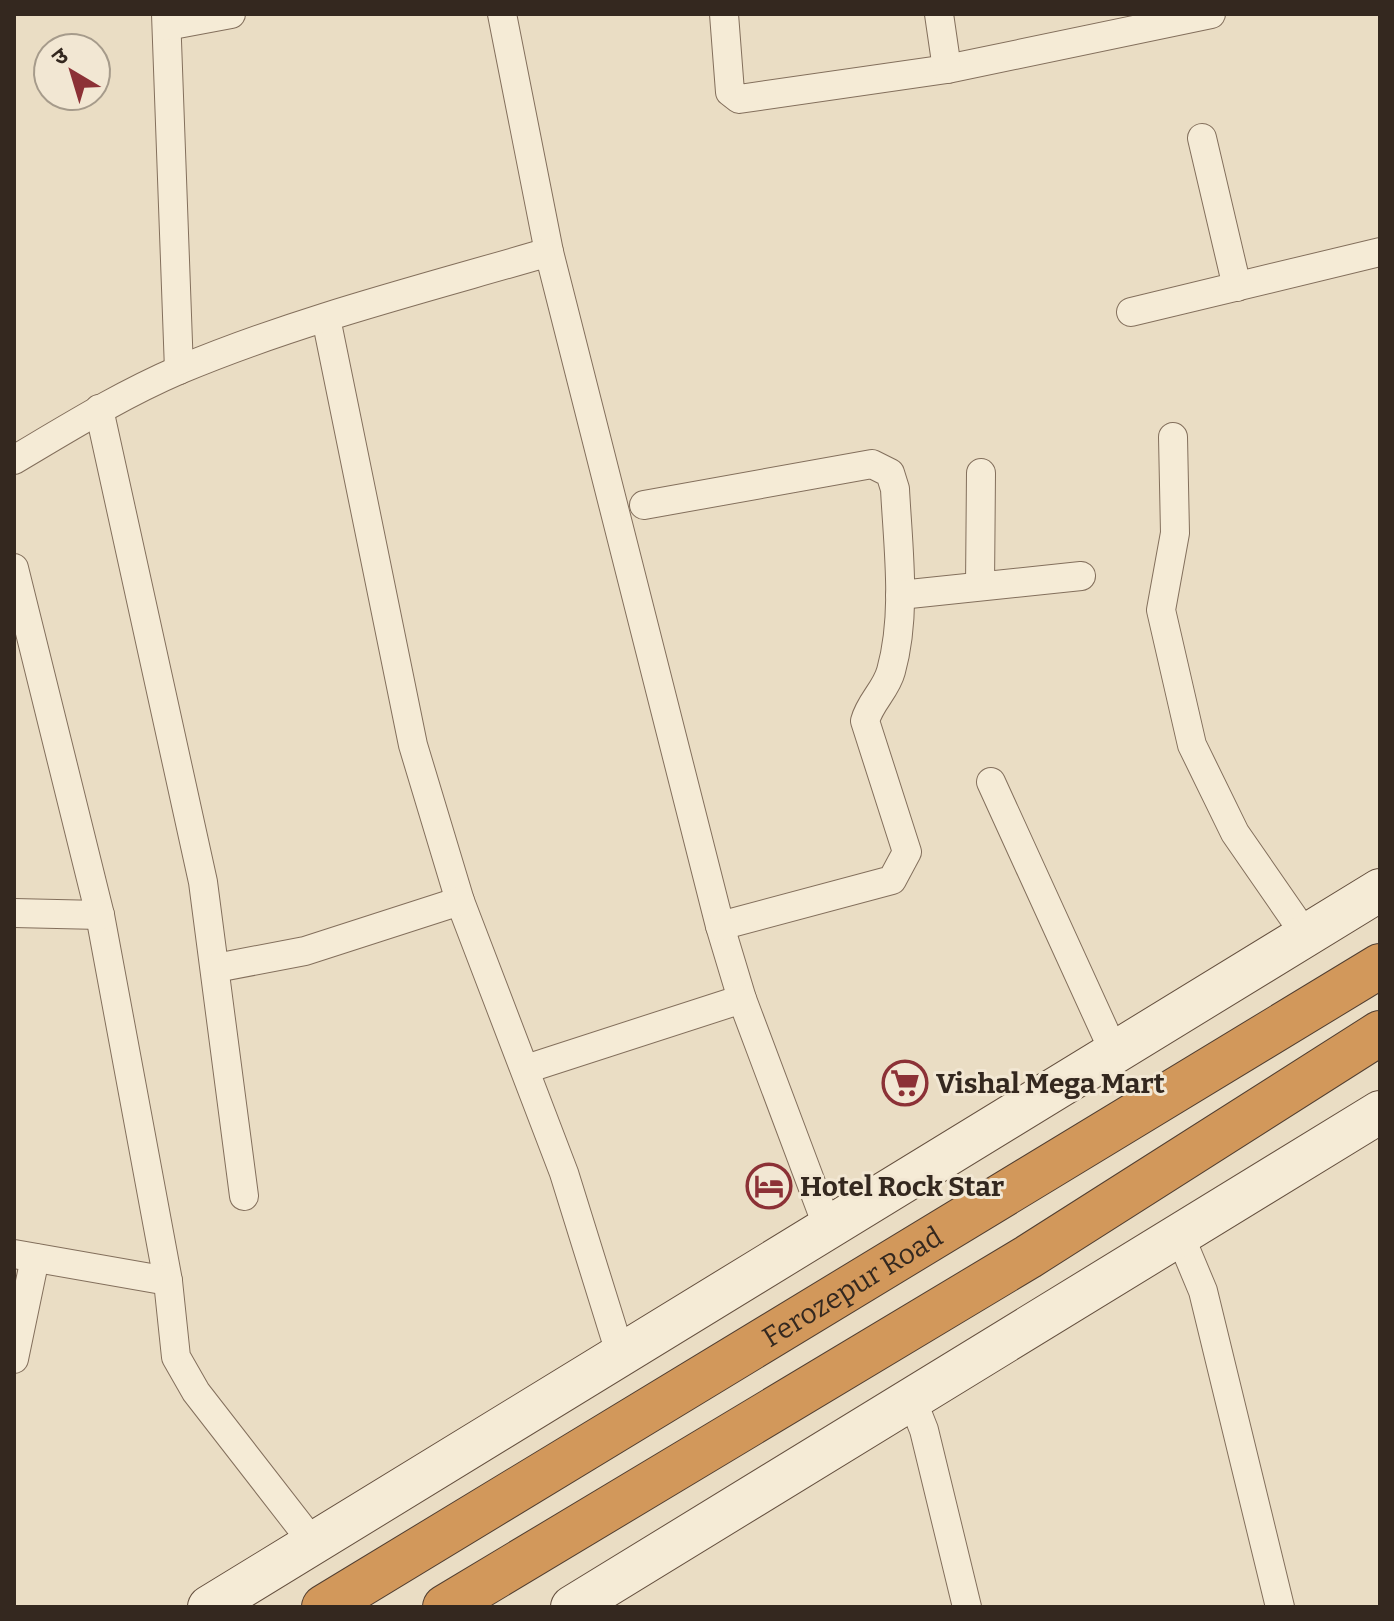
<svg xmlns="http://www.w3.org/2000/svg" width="1394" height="1621" font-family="Bitter,'Noto Sans Devanagari',serif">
  <rect width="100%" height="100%" fill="#eaddc4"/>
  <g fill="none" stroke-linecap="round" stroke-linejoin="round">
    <g stroke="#836f5c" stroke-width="30">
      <g id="street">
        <path d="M166,14L179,370"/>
        <path d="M502,14L549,252"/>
        <path d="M724,14L730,92L739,99L947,69L1211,14"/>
        <path d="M939,14L947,69"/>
        <path d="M167,26L231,14"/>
        <path d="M1202,138L1237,287"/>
        <path d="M1131,312L1380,252"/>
        <path d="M326,318L413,745L460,901L564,1173L621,1356"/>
        <path d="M99,409L203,882L244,1196"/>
        <path d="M1173,437L1175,533L1161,610L1192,745L1235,833L1307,937"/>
        <path d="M14,460C68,428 121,395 179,370C298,320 426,288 549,252L720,926L742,999L828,1228"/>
        <path d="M644,505L872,464L890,473L895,489C898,548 907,614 891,671C886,690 870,702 865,721L907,852L892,880L720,926"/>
        <path d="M14,568L100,915L168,1281L176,1357L196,1392L314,1544"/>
        <path d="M980,586L981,473"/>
        <path d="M900,595L1081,576"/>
        <path d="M991,782L1115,1054"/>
        <path d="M14,913L100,915"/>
        <path d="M216,968L305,951L460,901"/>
        <path d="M526,1069L742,999"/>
        <path d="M1180,1236L1203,1291L1280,1607"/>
        <path d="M14,1254L168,1281"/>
        <path d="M14,1359L35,1258"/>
        <path d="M911,1397L924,1430L967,1607"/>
      </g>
    </g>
    <g stroke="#65503f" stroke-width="44">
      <g id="secondary">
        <path d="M209,1607L1380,890"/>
        <path d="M572,1607L1380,1112"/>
      </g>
    </g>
    <g stroke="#513e30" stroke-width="46">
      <g id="highway">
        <path id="s1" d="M324,1607L1380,966"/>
        <path d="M445,1607L1028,1257L1380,1033"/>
      </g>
    </g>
    <use href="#street" stroke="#f5ebd6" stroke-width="28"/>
    <use href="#secondary" stroke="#f5ebd6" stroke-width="42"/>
    <use href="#highway" stroke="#d2985b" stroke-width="44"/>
  </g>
  <defs>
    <g id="supermarket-ring" transform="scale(2.3)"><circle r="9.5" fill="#f2e7d3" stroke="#8c3136" stroke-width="1.5"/><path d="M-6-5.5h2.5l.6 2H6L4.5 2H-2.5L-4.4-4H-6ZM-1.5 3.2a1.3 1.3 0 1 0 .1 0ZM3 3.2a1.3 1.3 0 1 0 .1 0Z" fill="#8c3136"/></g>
    <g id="hotel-ring" transform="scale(2.3)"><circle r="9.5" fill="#f2e7d3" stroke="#8c3136" stroke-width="1.5"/><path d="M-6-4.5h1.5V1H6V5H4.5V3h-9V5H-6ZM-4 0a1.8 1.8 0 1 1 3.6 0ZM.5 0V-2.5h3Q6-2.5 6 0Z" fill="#8c3136"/></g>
  </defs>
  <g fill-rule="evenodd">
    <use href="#supermarket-ring" x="905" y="1083"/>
    <use href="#hotel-ring" x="769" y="1186"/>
  </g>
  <g text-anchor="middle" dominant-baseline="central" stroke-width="6" stroke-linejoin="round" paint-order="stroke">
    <g font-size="28" font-weight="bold" fill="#34281f" stroke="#f2e7d3" text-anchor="start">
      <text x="936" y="1083">Vishal Mega Mart</text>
      <text x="800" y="1186">Hotel Rock Star</text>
    </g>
    <g font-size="28" fill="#34281f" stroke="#f2e7d3">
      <text stroke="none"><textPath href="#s1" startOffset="618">Ferozepur Road</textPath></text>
    </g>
  </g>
  <rect width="1394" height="1621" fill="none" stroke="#34281f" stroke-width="32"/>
  <g transform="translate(72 72) rotate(322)"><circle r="38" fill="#f2e7d3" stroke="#a69b8b" stroke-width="2"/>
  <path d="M0-6L14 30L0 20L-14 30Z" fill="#8c3136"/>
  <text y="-12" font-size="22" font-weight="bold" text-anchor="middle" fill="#34281f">उ</text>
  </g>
</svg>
